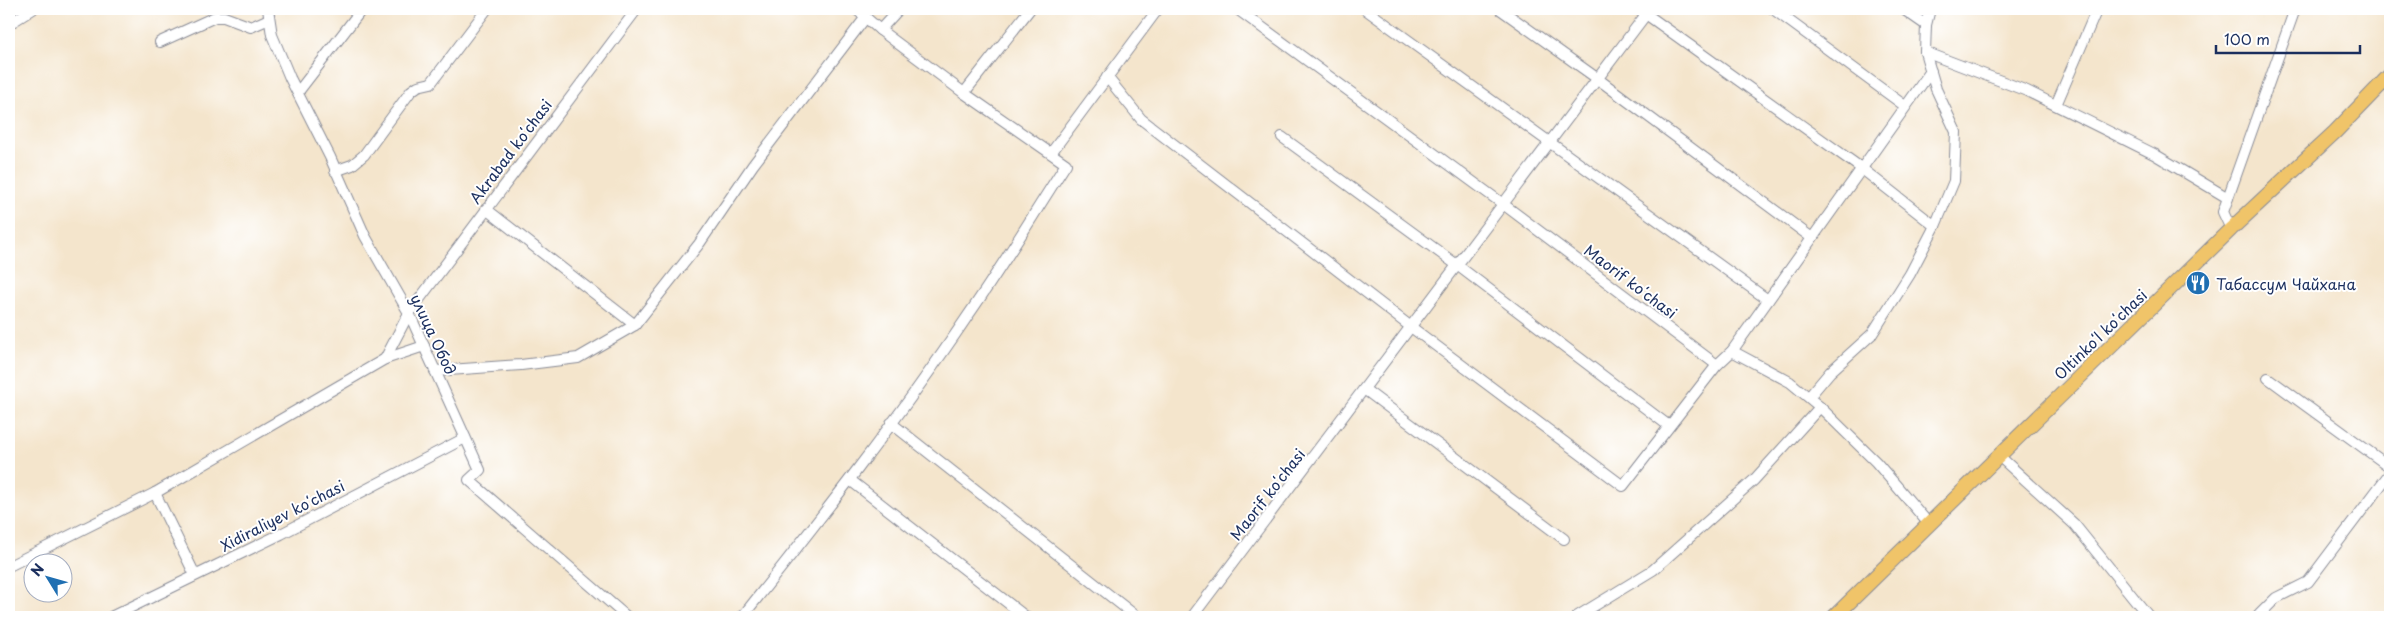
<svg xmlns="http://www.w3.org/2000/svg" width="2399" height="626" font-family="'Playpen Sans',sans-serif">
  <rect width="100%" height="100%" fill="#fff"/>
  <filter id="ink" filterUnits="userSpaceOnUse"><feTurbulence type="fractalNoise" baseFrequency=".02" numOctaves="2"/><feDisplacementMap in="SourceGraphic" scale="10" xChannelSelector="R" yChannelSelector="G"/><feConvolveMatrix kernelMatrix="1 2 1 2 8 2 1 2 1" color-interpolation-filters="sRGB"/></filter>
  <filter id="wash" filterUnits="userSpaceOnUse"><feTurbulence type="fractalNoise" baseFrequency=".0096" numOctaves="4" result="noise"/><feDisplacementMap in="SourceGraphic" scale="20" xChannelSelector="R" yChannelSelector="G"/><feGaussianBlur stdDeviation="1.12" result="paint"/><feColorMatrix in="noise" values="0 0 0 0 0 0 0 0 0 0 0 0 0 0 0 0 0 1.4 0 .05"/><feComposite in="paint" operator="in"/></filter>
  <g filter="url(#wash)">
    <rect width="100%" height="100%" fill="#f4e5cc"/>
  </g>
  <g filter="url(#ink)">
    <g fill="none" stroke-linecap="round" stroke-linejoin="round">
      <g stroke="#888a95" stroke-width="12">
        <g id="minor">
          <path d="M268,9L272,35L290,78L330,157L365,236L409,313L480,470L469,480L627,617"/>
          <path d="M1237,9L1503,204L1717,365"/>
          <path d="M1365,9L1768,300"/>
          <path d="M1500,9L1598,79L1812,238"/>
          <path d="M1639,9L1861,168L1935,226"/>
          <path d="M1773,9L1905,106"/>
          <path d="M1903,9L1926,25"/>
          <path d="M9,24L33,9"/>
          <path d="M880,30L899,9"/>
          <path d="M160,42L215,17H224L251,27L269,19"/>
          <path d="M1925,52L2027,91L2154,154L2228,198"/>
          <path d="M1107,77L1141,119L1411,327L1623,486L1717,365L1732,351L1931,71"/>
          <path d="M298,92L362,9"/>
          <path d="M964,93L1030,9"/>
          <path d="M2056,105L2097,9"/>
          <path d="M1282,137L1457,265L1669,426"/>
          <path d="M1051,153L1158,9"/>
          <path d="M335,171L352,165L364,155L411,91L418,86L431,83L487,9"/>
          <path d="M486,209L635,325"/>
          <path d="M2231,229L2223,212L2295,9"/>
          <path d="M1732,351L1790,382L1820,407L1876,462L1929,524"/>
          <path d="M385,359L424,346"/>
          <path d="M435,371L521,365L578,358L635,325L699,244L753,165L866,17"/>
          <path d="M2268,378L2390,467"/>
          <path d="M1364,389L1564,539"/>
          <path d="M1809,397L1830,372L1872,334L1910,274L1935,226L1954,181L1956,132L1936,89L1925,52L1926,25L1930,9"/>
          <path d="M891,423L1137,617"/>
          <path d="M1999,456L2074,524L2149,617"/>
          <path d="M850,480L1026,617"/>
          <path d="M155,493L195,575"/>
          <path d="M9,566L155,493L385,359L409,313L637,9"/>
          <path d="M111,617L281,534L465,438"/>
          <path d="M742,617C820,519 897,421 967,317C1002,267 1033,215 1066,164L964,93L880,30L856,9"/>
          <path d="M1192,617L1650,9"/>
          <path d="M1576,617L1653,570L1754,480L1820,407"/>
          <path d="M2257,617L2276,598L2308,582L2390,473"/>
        </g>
      </g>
      <g stroke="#888a95" stroke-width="16">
        <path id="major" d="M1834,617L2231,229L2335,132L2390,75"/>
      </g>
      <use href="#minor" stroke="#fff" stroke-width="10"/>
      <use href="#major" stroke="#f0c469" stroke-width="14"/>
    </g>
  </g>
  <defs>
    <g id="restaurant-disc" transform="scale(1.25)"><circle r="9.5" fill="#1f6fb2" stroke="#fff"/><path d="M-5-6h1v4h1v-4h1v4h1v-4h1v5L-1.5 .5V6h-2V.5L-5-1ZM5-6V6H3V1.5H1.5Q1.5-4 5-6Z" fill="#fff"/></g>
  </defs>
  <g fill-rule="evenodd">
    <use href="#restaurant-disc" x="2198" y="283"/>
  </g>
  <g text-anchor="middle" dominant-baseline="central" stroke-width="4" stroke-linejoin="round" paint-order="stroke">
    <g font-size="15" fill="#1b2f5e" stroke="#fff">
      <text transform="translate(510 151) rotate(-53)">Akrabad koʻchasi</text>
      <text transform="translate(1631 281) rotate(37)">Maorif koʻchasi</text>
      <text transform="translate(434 334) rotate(65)">улица Обод</text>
      <text transform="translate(2100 334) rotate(-44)">Oltinkoʻl koʻchasi</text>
      <text transform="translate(1267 494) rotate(-52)">Maorif koʻchasi</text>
      <text transform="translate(282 515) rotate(-27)">Xidiraliyev koʻchasi</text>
    </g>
    <g font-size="15" fill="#1b2f5e" stroke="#fff" text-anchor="start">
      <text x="2216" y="283">Табассум Чайхана</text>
    </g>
  </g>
  <rect width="2399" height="626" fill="none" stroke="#fff" stroke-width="30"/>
  <g transform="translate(48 578) rotate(307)"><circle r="24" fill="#ffffff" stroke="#a4acbf"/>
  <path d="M0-4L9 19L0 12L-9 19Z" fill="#1f6fb2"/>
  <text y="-8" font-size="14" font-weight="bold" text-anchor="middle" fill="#1b2f5e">N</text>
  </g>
  <path d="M2216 45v8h144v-8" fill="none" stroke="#1b2f5e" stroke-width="2.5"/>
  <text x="2224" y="45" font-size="15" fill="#1b2f5e" stroke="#ffffff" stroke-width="4" paint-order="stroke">100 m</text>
</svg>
